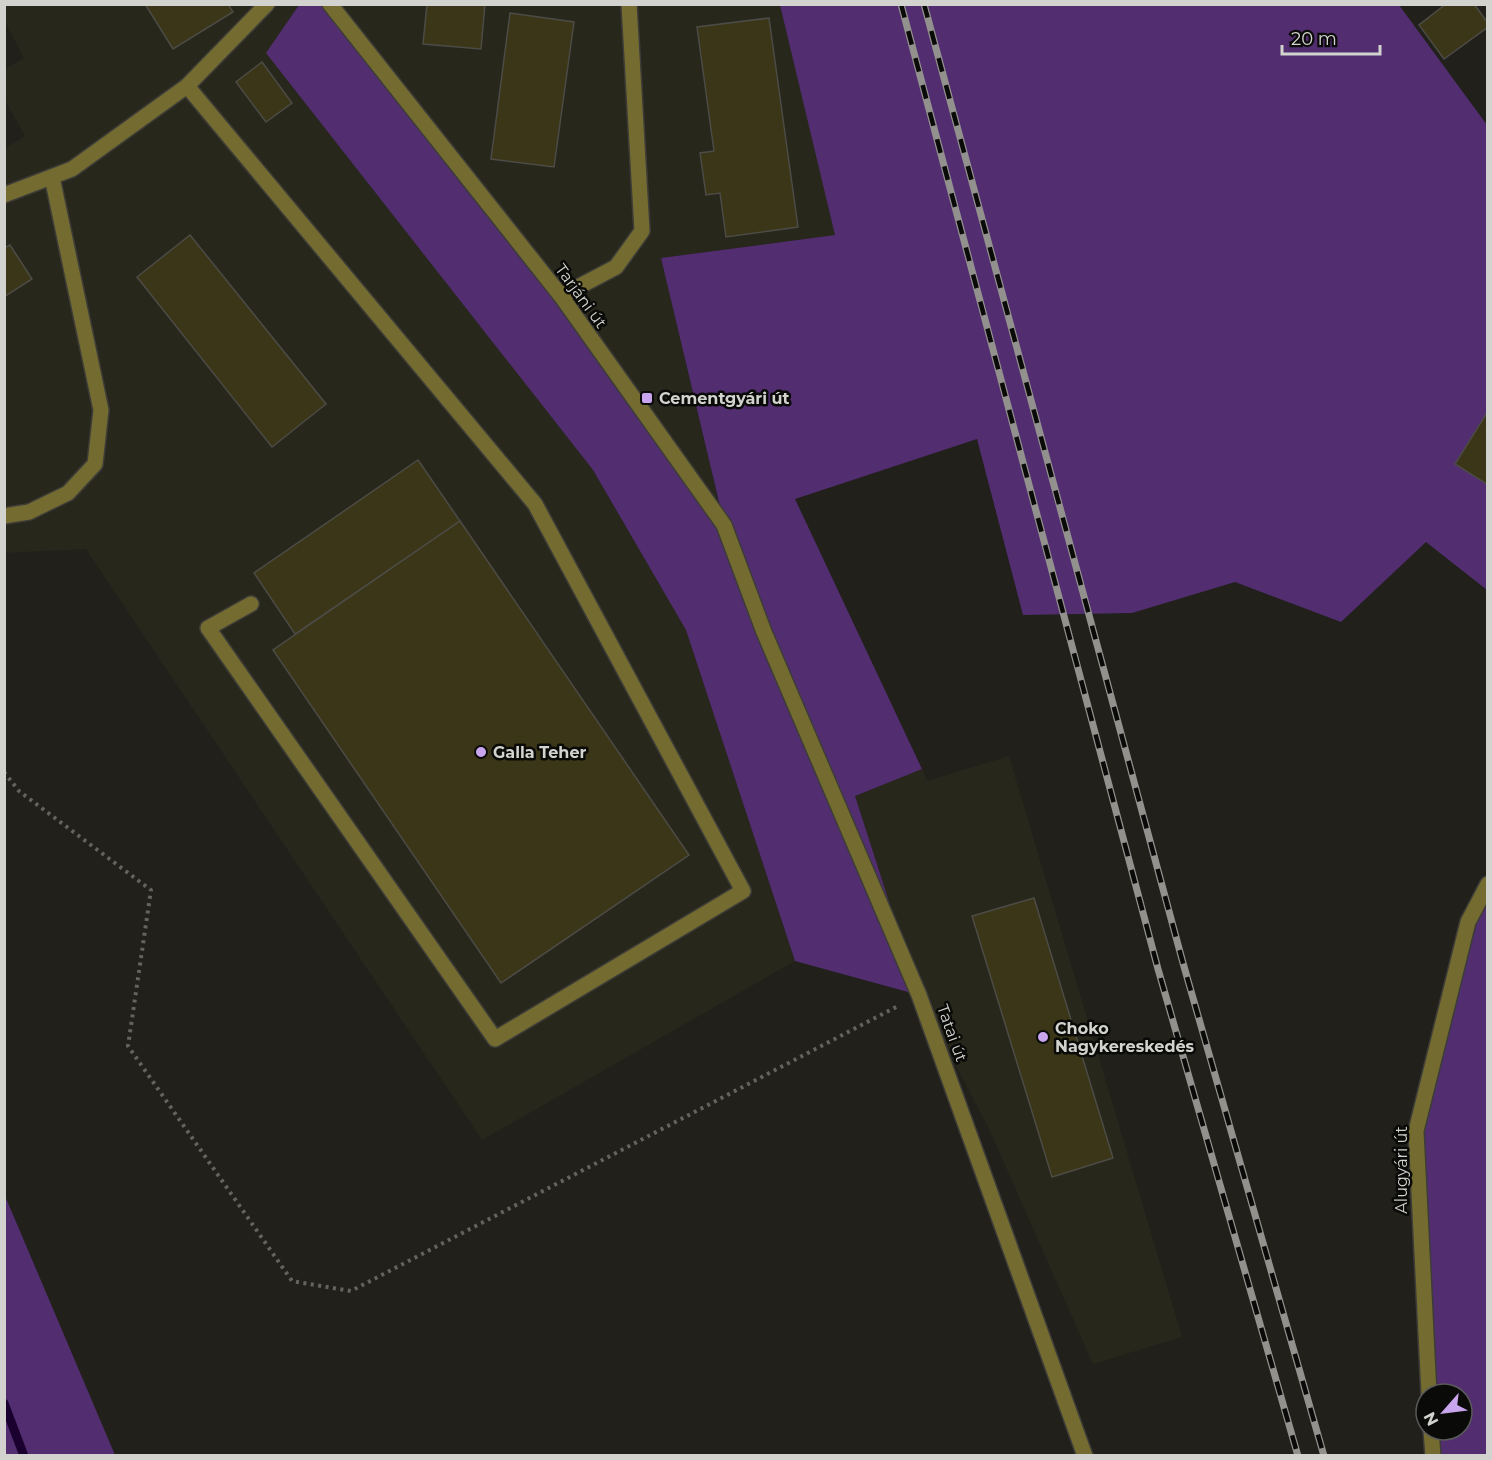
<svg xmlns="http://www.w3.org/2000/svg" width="1492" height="1460" font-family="Montserrat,sans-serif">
  <rect width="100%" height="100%" fill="#21201b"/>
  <g fill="#28271c">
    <path d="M5,5H299L267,53L593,470L686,630L795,961L482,1140L86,549L5,553L4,149L25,136L5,100V69L24,58L5,22Z"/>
    <path d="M330,5H780L836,235L661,258L724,525Z"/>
    <path d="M1009,756L1182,1337L1093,1364L989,1129L919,995L854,796L922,769L927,781Z"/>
  </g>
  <g fill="#522e71">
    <path d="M299,5H330L724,523L661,258L835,235L780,5H1399L1487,125V590L1426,542L1341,622L1235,582L1132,613L1023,615L977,439L795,499L922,769L855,796L919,995L795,961L686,630L593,470L266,53Z"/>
    <path d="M1487,884V1455H1433L1431,1430H1462V1394H1429L1416,1131L1468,922Z"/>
    <path d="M4,1196H5L115,1455H5Z"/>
  </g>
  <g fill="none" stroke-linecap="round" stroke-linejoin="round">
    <path stroke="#1a002f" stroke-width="9" d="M4,1403L24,1456"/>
  </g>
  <g fill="#3a3617" stroke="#4c4b46" stroke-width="1.5">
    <path d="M145,4H228L233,12L173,49Z"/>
    <path d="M427,4H485L481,49L423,44Z"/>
    <path d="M1446,4H1474L1488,23V27L1444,59L1419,25Z"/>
    <path d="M510,13L574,22L554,167L491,159Z"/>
    <path d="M769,18L798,227L726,237L720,193L706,195L700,153L714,151L697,27Z"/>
    <path d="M262,62L292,103L266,122L236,82Z"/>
    <path d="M190,235L326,404L272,447L137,277Z"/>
    <path d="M10,245L32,279L4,297V248Z"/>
    <path d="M1488,411V485L1455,464Z"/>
    <path d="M418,460L460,521L295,634L254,573Z"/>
    <path d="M460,521L689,855L501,983L273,650Z"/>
    <path d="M1034,898L1113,1158L1052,1177L972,916Z"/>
  </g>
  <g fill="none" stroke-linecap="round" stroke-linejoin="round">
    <g stroke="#3d3c38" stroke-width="18">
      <g id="minor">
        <path d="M330,4L561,296L724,525L764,632L919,995L1085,1456"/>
        <path d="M187,86L535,504L743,891L495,1039L208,628L251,604"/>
        <path d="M4,195L72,169L187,86L267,4"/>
        <path d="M561,296L616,267L642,231L629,4"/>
        <path d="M4,516L29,512L68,493L95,464L101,410L52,177"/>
        <path d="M1429,1394L1416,1131L1468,922L1488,884"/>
        <path d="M1431,1430L1433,1456"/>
      </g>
    </g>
    <path stroke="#64635f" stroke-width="4" stroke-dasharray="3 4.5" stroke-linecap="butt" d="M4,772L19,791L151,890L128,1046L292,1281L351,1291L898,1006"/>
    <use href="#minor" stroke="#736b2f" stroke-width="15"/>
    <g stroke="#92918d" stroke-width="7">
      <g id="rail">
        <path d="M901,4L1158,969L1298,1456"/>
        <path d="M924,4L1183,963L1324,1456"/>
      </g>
    </g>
    <use href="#rail" stroke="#0a0a08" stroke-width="4.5" stroke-dasharray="14" stroke-linecap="butt"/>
  </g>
  <g fill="#c9a5ee" stroke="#0a0a08" stroke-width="2">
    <rect x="641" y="392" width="12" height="12" rx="3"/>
    <circle cx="481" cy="752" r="6"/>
    <circle cx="1043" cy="1037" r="6"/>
  </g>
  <g text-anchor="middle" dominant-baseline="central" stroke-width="5" stroke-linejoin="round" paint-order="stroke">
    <g font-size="16" fill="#d2d2cf" stroke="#0a0a08">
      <text transform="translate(581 296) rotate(54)">Tarjáni út</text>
      <text transform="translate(952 1033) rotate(70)">Tatai út</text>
      <text transform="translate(1401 1170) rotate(-90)">Alugyári út</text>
    </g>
    <g font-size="16" font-weight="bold" fill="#d2d2cf" stroke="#0a0a08" text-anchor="start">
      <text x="659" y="398">Cementgyári út</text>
      <text x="493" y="752">Galla Teher</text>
      <text x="1055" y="1028">Choko<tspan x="1055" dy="18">Nagykereskedés</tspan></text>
    </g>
  </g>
  <rect width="1492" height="1460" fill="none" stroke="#d2d2cf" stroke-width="12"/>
  <g transform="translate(1444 1412) rotate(242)"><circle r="28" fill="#0a0a08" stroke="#5a5a58" stroke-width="1.5"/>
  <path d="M0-4.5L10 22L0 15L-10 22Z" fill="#c9a5ee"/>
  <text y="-9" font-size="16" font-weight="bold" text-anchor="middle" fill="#d2d2cf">N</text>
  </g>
  <path d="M1282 45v9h98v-9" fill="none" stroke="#d2d2cf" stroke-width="3"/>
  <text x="1291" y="45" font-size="18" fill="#d2d2cf" stroke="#0a0a08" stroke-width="4.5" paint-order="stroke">20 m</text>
</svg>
